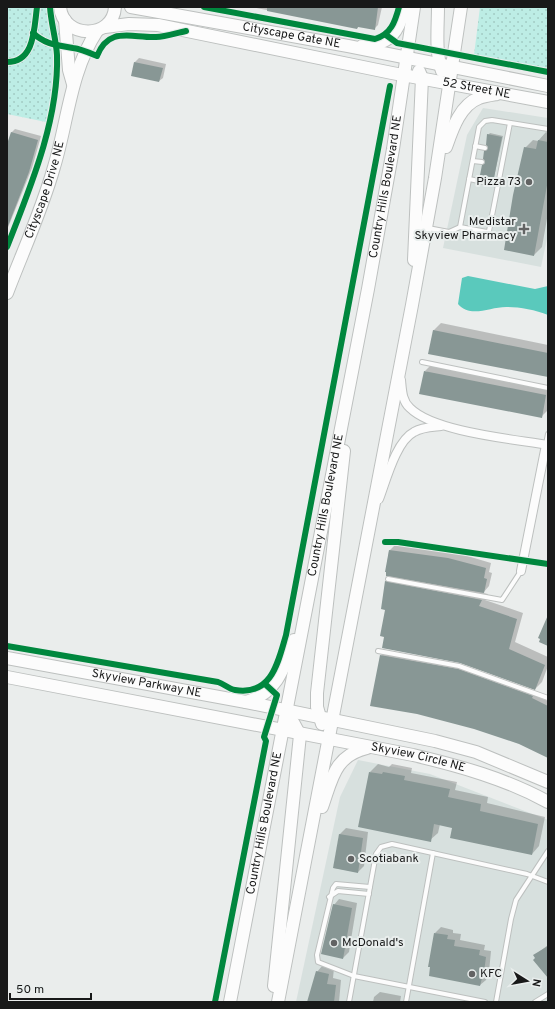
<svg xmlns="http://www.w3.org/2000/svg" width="555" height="1009" font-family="Overpass,sans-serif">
  <defs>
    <pattern id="park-dots" width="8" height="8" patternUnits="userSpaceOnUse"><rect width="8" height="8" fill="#bdede5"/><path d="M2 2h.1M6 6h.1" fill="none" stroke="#a2cbc4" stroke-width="1.8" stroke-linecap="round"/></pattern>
  </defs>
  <rect width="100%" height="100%" fill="#eaedec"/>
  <g fill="#d7e0de">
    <path d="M483,108L548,118V234L541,267L443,248L467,135Z"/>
    <path d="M358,760L430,774L548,820V1002H296L340,797Z"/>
  </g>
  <g fill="url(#park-dots)">
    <path d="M7,7H52L62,43L46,122L7,114Z"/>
    <path d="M480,7H548V69L474,55Z"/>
  </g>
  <path fill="#5ac9bc" d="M468,276L535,289L548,286V315C536,310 520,307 508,307C491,306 471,319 458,304L462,278Z"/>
  <g fill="#0003">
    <path d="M251,7H382L378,25L374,29L359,26L357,28Z"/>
    <path d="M139,58L166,64L163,78L159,81L132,75L135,62Z"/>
    <path d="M15,129L41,136L32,168L7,230V148L12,132Z"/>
    <path d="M546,132L548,133V213L542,247L534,255L525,148L533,140L538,141Z"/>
    <path d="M490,133L503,136L494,177L486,163L493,146L488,135Z"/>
    <path d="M441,323L548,345V376L433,331Z"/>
    <path d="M432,364L548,387V410L541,417L425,371Z"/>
    <path d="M395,545L454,552L491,563L489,572L492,573L489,586L483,593L488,594L485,600L523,613L515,642L548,657V666L542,682L535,689L386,610V581L391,576L386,571L389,551Z"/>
    <path d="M385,652L462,666L548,701V757L381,655Z"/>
    <path d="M378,764L389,767L392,764L412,768L411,773L457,782L455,790L488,797L487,803L545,817L539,846L532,854L453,827L440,824L438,833L430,840L370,772Z"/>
    <path d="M346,828L368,832L364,866L358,872L334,868L340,834Z"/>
    <path d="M339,899L357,903L349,952L343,958L334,905Z"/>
    <path d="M441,927L453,930V933L461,934L460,940L485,945L484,950L491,951L489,972L486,980L480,985L435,933Z"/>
    <path d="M548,945V973L543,968L541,969L534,960L536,958L535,955Z"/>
    <path d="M322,966L334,968L333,978L341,980L339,1002H308L317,972Z"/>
    <path d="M380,992L401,996L400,1002H373L374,997Z"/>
  </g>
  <g fill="#889795">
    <path d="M267,7H378L375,30L358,27L357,29L267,11Z"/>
    <path d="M134,62L163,68L159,82L131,76Z"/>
    <path d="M11,132L38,140L29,172L8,226L7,144Z"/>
    <path d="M487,134L502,137L494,178L480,175L482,165L485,163L483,159L484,151L488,148L486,145Z"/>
    <path d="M538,140L548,142V180L534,256L504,250L513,195L524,147L536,149Z"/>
    <path d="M433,330L548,353V377L428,354Z"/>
    <path d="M424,371L546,395L542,418L419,394Z"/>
    <path d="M389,550L448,558L486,568L484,578L487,579L484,593L386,576V572H385Z"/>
    <path d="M385,581L482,600L479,606L517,619L509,649L545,665L535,690L460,663L382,648L384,637L380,636L385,610L381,609Z"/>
    <path d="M548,615V646L539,642L540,639L538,638Z"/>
    <path d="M380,655L458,669L533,696L532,698L548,706V758L519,744L474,729L417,714L370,706Z"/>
    <path d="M369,772L382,774L383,772L405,776L404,780L450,789L448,797L481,804L480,811L538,824L532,855L450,838L452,828L434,824L431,842L358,827Z"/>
    <path d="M339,834L363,838L358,873L333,868Z"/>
    <path d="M333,904L352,908L343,959L321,954Z"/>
    <path d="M434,933L448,935L447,939L455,940L454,946L480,950L479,955L486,957L483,979L482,978L480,986L429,976L430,967H428Z"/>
    <path d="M548,946V978L533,960L535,958L533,955Z"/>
    <path d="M316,971L329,974L327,984L336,985L334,1002H307Z"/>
  </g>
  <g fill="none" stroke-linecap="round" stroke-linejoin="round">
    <g stroke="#bdc0bf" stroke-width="6">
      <g id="lane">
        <path d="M475,146L485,148"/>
        <path d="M473,161L482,162"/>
        <path d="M469,179L498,185"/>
        <path d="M460,227L487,232L489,231L510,123"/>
        <path d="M428,228L449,232L460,227L479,127L485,121L492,120L548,129"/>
        <path d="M422,362L548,388"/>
        <path d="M546,444L548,434"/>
        <path d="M388,579L502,600L521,571"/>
        <path d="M378,651L459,666L548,698"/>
        <path d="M370,887L336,884L333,888L317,955L318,962L354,976L485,1002"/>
        <path d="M329,897L338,891L369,894"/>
        <path d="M349,1002L376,854L381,847L392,844L527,874L548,882"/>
        <path d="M406,1002L433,853"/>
        <path d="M496,1002L511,919L516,900L548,851"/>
        <path d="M535,1002L548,994"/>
      </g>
    </g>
    <g stroke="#bdc0bf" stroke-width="10">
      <g id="street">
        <path d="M401,380C402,390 402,401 410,408C434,432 513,439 548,445"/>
        <path d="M379,499C386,481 396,441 414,432C422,427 432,427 441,426"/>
        <path d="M521,571L546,445"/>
      </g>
    </g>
    <g stroke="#bdc0bf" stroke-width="14">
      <g id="secondary">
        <path d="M60,7C63,39 113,40 115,7"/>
        <path id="s1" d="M131,7L348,46L548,86"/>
        <path d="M438,7C438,27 435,53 442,71"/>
        <path d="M65,20L69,70L73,84"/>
        <path id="s2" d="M105,27L129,24L158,25L392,73L548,102"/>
        <path d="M362,46C391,44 398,33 405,7"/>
        <path d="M446,147C452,130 460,105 479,98C484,96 491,95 497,94"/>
        <path d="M414,260L422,78L419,71"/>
        <path id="s3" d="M7,293C23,251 42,210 54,167C68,121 70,72 97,31"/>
        <path id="s4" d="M7,658L246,702L435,741L476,752L548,782"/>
        <path id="s5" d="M7,677L413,755C460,766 506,779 548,802"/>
        <path d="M246,702C277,693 284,668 294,640"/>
        <path d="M322,724L317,707V693L344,451"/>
        <path d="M322,807C332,779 334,756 367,748"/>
        <path d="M274,986L300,735L287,711"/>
        <path id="s6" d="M230,1002L368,289L393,149L414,7"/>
        <path d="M278,1002L412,305L435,178L461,7"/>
      </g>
    </g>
    <use href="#lane" stroke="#fcfcfc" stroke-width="4"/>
    <use href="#street" stroke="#fcfcfc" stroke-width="8"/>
    <use href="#secondary" stroke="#fcfcfc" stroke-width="12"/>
    <g stroke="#e9eeed" stroke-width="8">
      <g id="cycleway">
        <path d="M204,7L375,39C391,34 395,22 399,7"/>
        <path d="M33,33C46,45 57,45 73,48C81,49 90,53 97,56C109,26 131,38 156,37C166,37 176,33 186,31"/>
        <path d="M386,35L397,43L548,72"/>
        <path d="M7,62C35,62 34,28 37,7"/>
        <path d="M7,247C30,188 59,120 57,55C56,39 51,23 50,7"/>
        <path d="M385,542H398L548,564"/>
        <path d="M7,646L218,682C224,684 229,689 235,690C272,696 278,662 286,635L390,86"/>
        <path d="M215,1002L266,741L264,737L277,695L265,684"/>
      </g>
    </g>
    <use href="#cycleway" stroke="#00873e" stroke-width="6"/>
  </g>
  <g fill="#626363" stroke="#e9eeed" stroke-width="1.5">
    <circle cx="529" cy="182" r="4"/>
    <path d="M522 223h4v4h4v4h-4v4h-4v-4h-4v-4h4z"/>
    <circle cx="351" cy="859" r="4"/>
    <circle cx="334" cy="943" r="4"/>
    <circle cx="472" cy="974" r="4"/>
  </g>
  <g text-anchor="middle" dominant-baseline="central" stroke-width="4" stroke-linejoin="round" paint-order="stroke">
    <g font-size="12" fill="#181919" stroke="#e9eeed">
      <text stroke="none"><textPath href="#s1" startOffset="163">Cityscape Gate NE</textPath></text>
      <text stroke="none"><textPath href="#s2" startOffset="378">52 Street NE</textPath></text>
      <text stroke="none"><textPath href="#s6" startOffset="830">Country Hills Boulevard NE</textPath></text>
      <text stroke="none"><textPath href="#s3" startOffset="110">Cityscape Drive NE</textPath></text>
      <text stroke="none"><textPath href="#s6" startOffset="506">Country Hills Boulevard NE</textPath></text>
      <text stroke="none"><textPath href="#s4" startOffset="142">Skyview Parkway NE</textPath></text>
      <text stroke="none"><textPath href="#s5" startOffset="419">Skyview Circle NE</textPath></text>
      <text stroke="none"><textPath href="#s6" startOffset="182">Country Hills Boulevard NE</textPath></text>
    </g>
    <g font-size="12" fill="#181919" stroke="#e9eeed" text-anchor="start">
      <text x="521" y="182" text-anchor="end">Pizza 73</text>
      <text x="516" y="222" text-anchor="end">Medistar<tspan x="516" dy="14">Skyview Pharmacy</tspan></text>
      <text x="359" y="859">Scotiabank</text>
      <text x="342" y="943">McDonald's</text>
      <text x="480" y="974">KFC</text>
    </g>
  </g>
  <rect width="555" height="1009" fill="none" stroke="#181919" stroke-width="16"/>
  <g transform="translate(527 981) rotate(101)" stroke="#e9eeed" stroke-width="3" paint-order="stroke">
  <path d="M0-3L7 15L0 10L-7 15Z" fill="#181919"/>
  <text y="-6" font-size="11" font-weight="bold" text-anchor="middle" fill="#181919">N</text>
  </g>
  <path d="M10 993v6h81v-6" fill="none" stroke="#181919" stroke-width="2"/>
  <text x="16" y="993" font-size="12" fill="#181919" stroke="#e9eeed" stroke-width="3" paint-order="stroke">50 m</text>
</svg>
